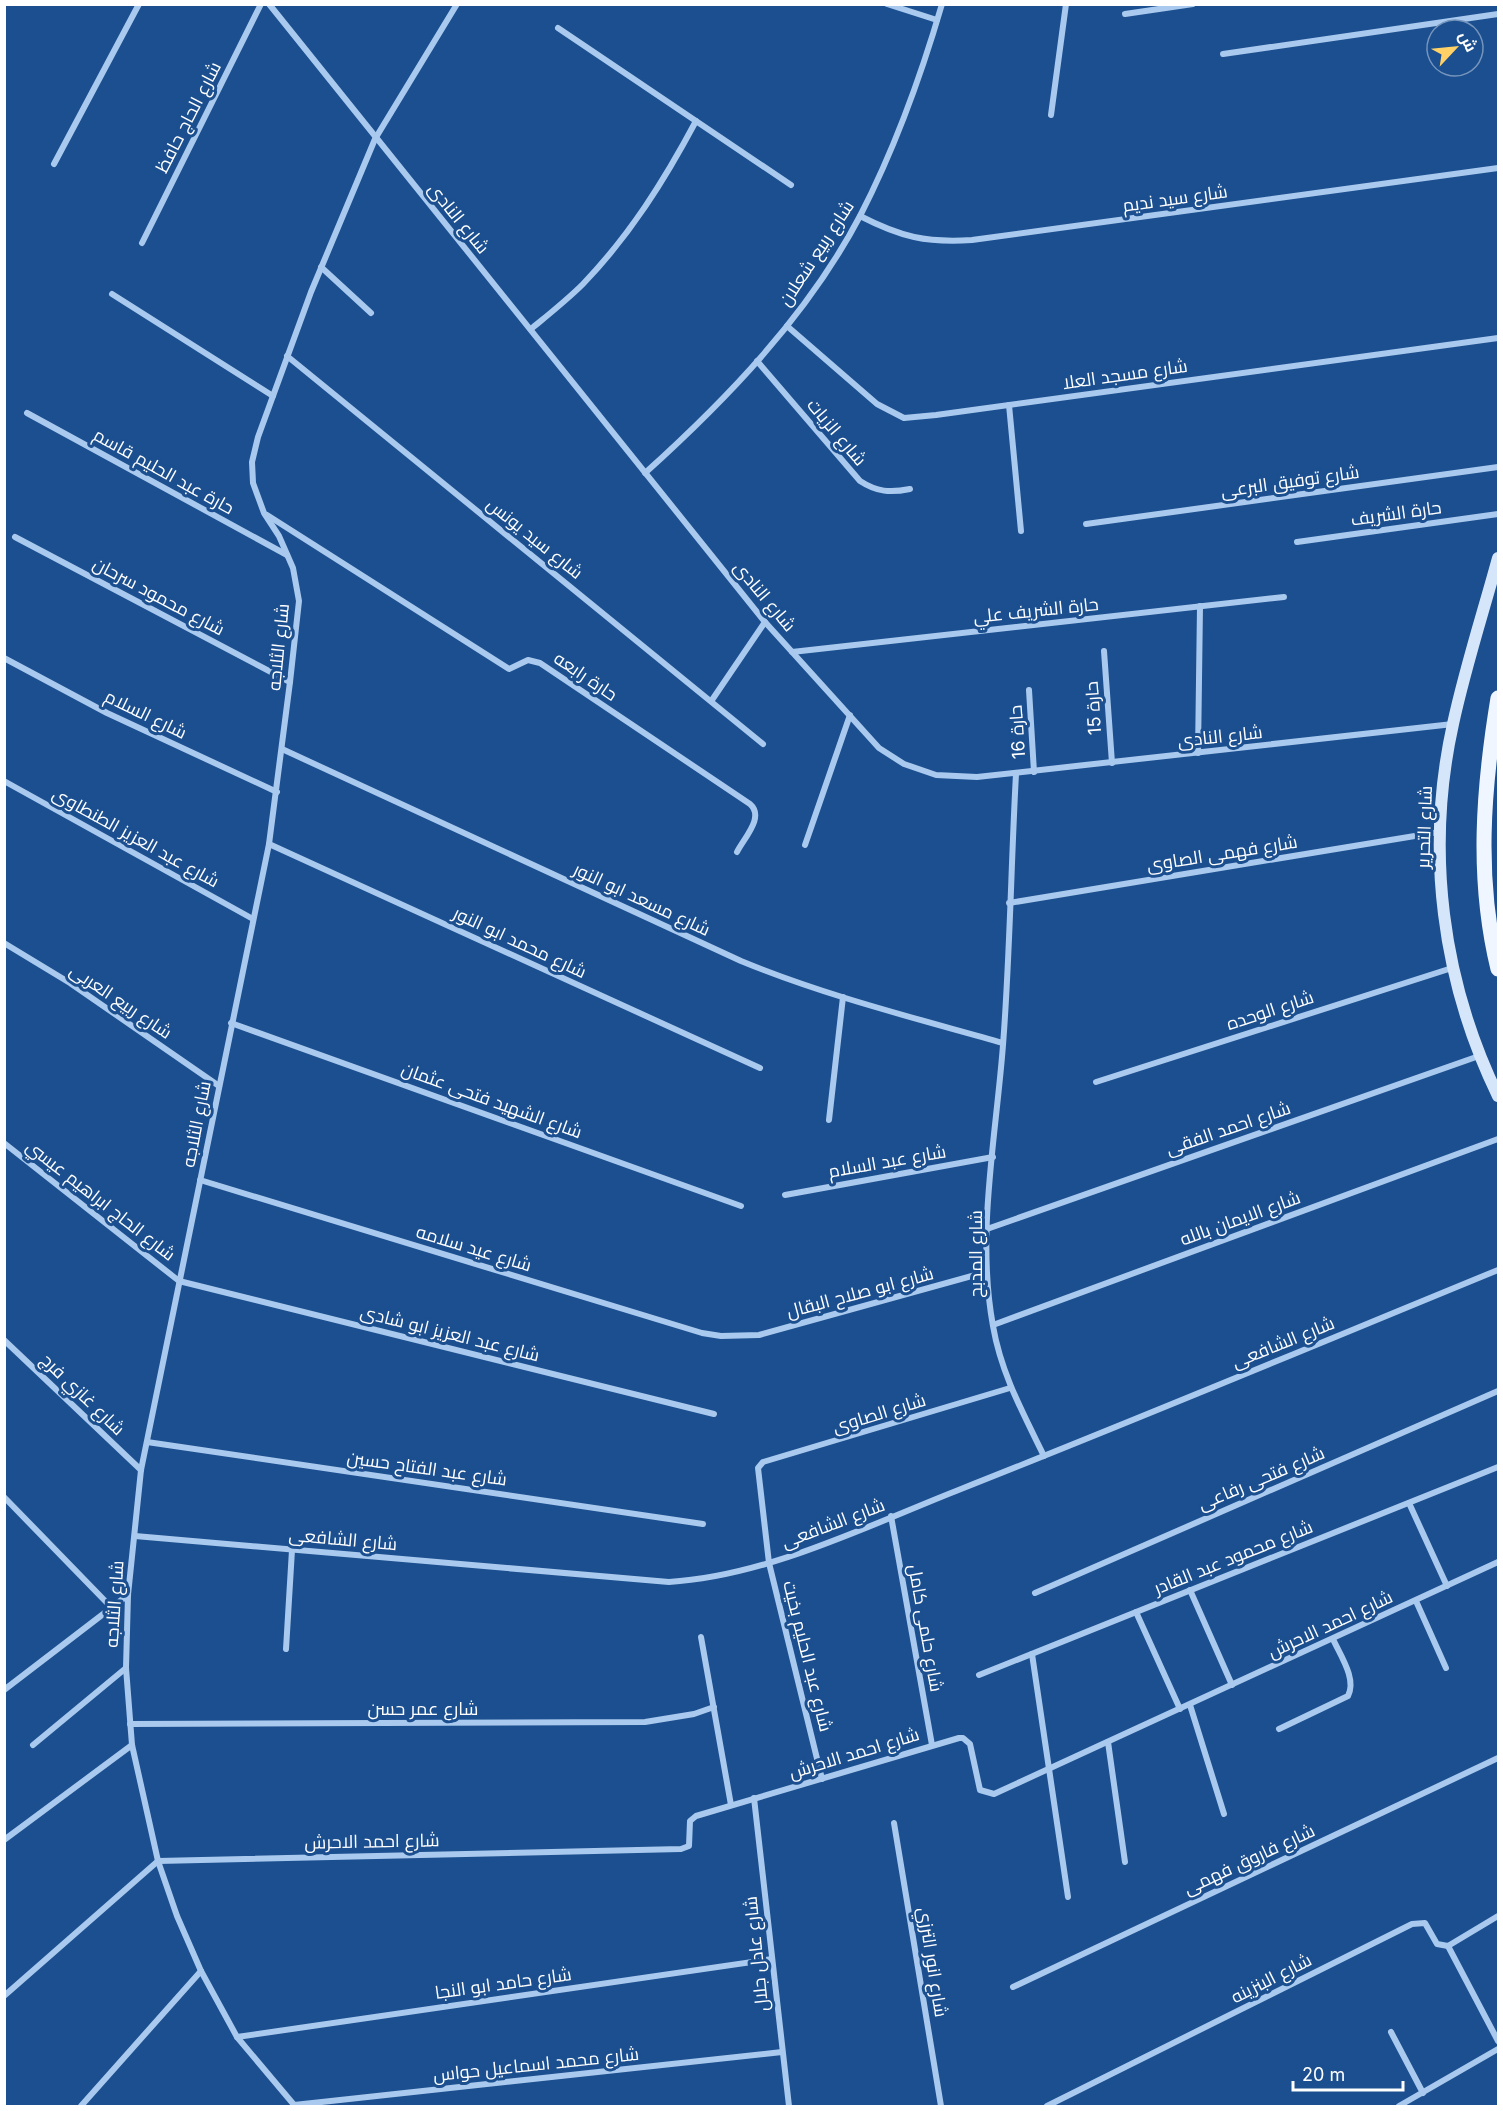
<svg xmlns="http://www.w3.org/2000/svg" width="1503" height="2111" font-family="Inter,Cairo,sans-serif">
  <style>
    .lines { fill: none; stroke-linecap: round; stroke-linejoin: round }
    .street { stroke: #a9c9ee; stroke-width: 6 }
    .secondary { stroke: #d6e6fa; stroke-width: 12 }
    .primary { stroke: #f0f6ff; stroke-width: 15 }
    .labels { text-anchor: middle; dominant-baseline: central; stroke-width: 6; stroke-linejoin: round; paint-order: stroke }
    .street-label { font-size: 18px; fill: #fff; stroke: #1b4f8f }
  </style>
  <rect width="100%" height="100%" fill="#1b4f8f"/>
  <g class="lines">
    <g class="street">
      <path d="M269,4L765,622L879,748L904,764L936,775L977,777L1453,724"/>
      <path d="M887,4L937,20"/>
      <path d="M1125,14L1193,4"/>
      <path d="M558,28L791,185"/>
      <path d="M1223,54L1498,14"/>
      <path d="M1051,115L1066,4"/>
      <path d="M54,164L139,4"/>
      <path d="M860,216C901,237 926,243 972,240L1498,168"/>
      <path d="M142,243L261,4"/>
      <path d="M321,267L371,313"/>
      <path d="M112,294L273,396"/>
      <path d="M787,326L877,404L904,418L936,415L1498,338"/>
      <path d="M531,329C548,315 567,300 583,284C630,235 664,181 696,121"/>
      <path d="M287,356L763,744"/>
      <path d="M757,361L860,481C877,492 890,493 910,489"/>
      <path d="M1009,405L1021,531"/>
      <path d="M27,413L287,555"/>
      <path d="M645,473C727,399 808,315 860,216C894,150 921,76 942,4"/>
      <path d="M267,515L509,669L528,660L540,663L750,804C765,817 744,838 737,852"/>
      <path d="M1086,524L1498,467"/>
      <path d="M15,537L290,682"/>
      <path d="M1297,542L1498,514"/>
      <path d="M1104,651L1112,763"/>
      <path d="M792,652L1284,597"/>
      <path d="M4,658L107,713L277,792"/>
      <path d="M1029,690L1034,772"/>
      <path d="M712,700L765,622"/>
      <path d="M282,749L741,961C826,996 915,1018 1003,1043"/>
      <path d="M1198,753L1200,606"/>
      <path d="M1016,774C1011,864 1010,955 1003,1045C996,1137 976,1234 993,1326C1001,1373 1023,1413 1044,1456"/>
      <path d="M4,781L253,919"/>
      <path d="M269,844L760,1068"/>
      <path d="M805,845L850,715"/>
      <path d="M1009,903L1439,832"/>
      <path d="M4,943L70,983L219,1086"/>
      <path d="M231,1023L741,1206"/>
      <path d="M1096,1082L1452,968"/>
      <path d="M829,1120L843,997"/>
      <path d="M4,1143L179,1281L714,1414"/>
      <path d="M200,1180L702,1333L721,1336L759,1335L986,1272"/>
      <path d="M785,1195L993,1157"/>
      <path d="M987,1229L1479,1056"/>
      <path d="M993,1325L1498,1139"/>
      <path d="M4,1340L141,1470"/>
      <path d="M147,1442L703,1524"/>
      <path d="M4,1497L111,1607"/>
      <path d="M1409,1503L1447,1586"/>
      <path d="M891,1516L932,1745"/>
      <path d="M135,1536L669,1582C768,1576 869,1525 961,1489C1141,1418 1320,1343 1498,1270"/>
      <path d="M1190,1590L1232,1685"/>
      <path d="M1035,1593L1498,1391"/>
      <path d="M1416,1601L1446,1668"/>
      <path d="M1136,1612L1180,1709"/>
      <path d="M701,1637L731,1805"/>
      <path d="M286,1649L292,1550"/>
      <path d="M1032,1654L1068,1897"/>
      <path d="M979,1675L1498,1467"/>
      <path d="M4,1690L128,1595"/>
      <path d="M1190,1705L1224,1814"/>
      <path d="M130,1724L645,1722L694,1714L714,1707"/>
      <path d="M1279,1729L1348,1696C1357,1679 1340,1655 1333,1639"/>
      <path d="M1108,1742L1125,1862"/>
      <path d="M33,1745L126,1668"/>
      <path d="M822,1779L769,1563L758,1468L763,1462L1010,1388"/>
      <path d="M754,1798L789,2106"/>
      <path d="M894,1823L941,2106"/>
      <path d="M4,1840L132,1745"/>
      <path d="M1448,1946L1498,2041"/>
      <path d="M1013,1987L1498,1758"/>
      <path d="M4,1996L158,1861L681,1849L689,1846L690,1821L696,1816L959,1738H963L970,1744L980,1790L994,1794L1498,1562"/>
      <path d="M1391,2032L1423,2093"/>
      <path d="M237,2037L772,1959"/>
      <path d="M294,2105L782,2052"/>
      <path d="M81,2106L201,1971"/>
      <path d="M295,2106L237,2037L201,1971L177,1916L158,1861L132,1745L126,1668L128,1595L141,1470L269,844L290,682L299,601L293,568L279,536L264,513L253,483L252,462L258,437L311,292L375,139L457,4"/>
      <path d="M1047,2106L1412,1924L1425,1923L1437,1944L1448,1946L1498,1916"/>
      <path d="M1399,2106L1498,2049"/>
    </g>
    <path class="secondary" d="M1498,558C1483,613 1465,668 1453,724C1425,850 1442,981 1498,1096"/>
    <path class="primary" d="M1498,698C1483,789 1476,879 1498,969"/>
  </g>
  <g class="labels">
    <g class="street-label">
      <text transform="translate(188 117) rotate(-63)">شارع الحاج حافظ</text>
      <text transform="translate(1175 198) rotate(-8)">شارع سيد نديم</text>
      <text transform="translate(459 218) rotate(51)">شارع النادى</text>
      <text transform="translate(816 253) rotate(-57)">شارع ربيع شعلان</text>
      <text transform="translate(1125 374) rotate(-8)">شارع مسجد العلا</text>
      <text transform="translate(837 432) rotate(50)">شارع الزيات</text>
      <text transform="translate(164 471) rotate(29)">حارة عبد الحليم قاسم</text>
      <text transform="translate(1290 481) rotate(-8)">شارع توفيق البرعى</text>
      <text transform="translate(1396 513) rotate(-8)">حارة الشريف</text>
      <text transform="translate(535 538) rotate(39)">شارع سيد يونس</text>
      <text transform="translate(159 596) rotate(28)">شارع محمود سرحان</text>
      <text transform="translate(765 596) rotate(50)">شارع النادى</text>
      <text transform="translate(1036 610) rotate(-6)">حارة الشريف علي</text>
      <text transform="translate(278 647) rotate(-84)">شارع الثلاجه</text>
      <text transform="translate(586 676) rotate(34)">حارة رابعه</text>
      <text transform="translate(1093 708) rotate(-94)">حارة 15</text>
      <text transform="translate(146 714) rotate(26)">شارع السلام</text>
      <text transform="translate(1017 732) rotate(-94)">حارة 16</text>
      <text transform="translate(1220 736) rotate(-6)">شارع النادى</text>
      <text transform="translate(1424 827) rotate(-88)">شارع التحرير</text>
      <text transform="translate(136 837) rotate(29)">شارع عبد العزيز الطنطاوى</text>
      <text transform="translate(1222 853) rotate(-9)">شارع فهمى الصاوى</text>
      <text transform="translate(642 899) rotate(25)">شارع مسعد ابو النور</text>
      <text transform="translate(520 942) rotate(25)">شارع محمد ابو النور</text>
      <text transform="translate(121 1001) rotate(34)">شارع ربيع العربى</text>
      <text transform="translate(1270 1010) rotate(-18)">شارع الوحده</text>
      <text transform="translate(492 1100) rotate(20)">شارع الشهيد فتحى عثمان</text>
      <text transform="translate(196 1124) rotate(-79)">شارع الثلاجه</text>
      <text transform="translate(1228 1128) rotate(-19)">شارع احمد الفقى</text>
      <text transform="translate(887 1161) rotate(-10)">شارع عبد السلام</text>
      <text transform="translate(101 1200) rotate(38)">شارع الحاج ابراهيم عيسي</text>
      <text transform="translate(1240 1218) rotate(-20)">شارع الايمان بالله</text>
      <text transform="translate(474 1248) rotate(17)">شارع عيد سلامه</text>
      <text transform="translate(975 1254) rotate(-90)">شارع المدبح</text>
      <text transform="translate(860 1292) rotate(-15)">شارع ابو صلاح البقال</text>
      <text transform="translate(450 1333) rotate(14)">شارع عبد العزيز ابو شادى</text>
      <text transform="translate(1283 1342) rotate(-22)">شارع الشافعى</text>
      <text transform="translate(83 1394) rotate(44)">شارع غازي فرج</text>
      <text transform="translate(879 1413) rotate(-17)">شارع الصاوى</text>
      <text transform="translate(427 1468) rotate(8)">شارع عبد الفتاح حسين</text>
      <text transform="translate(1261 1478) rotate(-23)">شارع فتحى رفاعى</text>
      <text transform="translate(833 1523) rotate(-21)">شارع الشافعى</text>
      <text transform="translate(343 1539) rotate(5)">شارع الشافعى</text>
      <text transform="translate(1233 1557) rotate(-22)">شارع محمود عبد القادر</text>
      <text transform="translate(114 1604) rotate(-86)">شارع الثلاجه</text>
      <text transform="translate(1330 1624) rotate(-25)">شارع احمد الاحرش</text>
      <text transform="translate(926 1628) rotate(80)">شارع حلمى كامل</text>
      <text transform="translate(808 1656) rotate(76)">شارع عبد الحليم بخيت</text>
      <text x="423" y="1708">شارع عمر حسن</text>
      <text transform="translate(854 1753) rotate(-17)">شارع احمد الاحرش</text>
      <text transform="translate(372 1841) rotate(-1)">شارع احمد الاحرش</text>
      <text transform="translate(1249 1859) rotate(-25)">شارع فاروق فهمى</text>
      <text transform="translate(756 1954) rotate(-96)">شارع عادل جلال</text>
      <text transform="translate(933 1962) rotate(81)">شارع انور الترزي</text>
      <text transform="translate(1271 1978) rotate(-27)">شارع البنزينه</text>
      <text transform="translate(503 1983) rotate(-8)">شارع حامد ابو النجا</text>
      <text transform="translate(536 2064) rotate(-6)">شارع محمد اسماعيل حواس</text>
    </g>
  </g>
  <rect width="1503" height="2111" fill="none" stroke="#ffffff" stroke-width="12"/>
  <g transform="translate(1455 48) rotate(64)"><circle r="28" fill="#1b4f8f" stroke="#7695bc" stroke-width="1.5"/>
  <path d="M0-4.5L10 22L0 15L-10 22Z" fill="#ffd166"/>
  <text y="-9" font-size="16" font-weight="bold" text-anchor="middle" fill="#ffffff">ش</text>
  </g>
  <path d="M1293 2081v9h110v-9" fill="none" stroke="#ffffff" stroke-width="3"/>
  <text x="1302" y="2081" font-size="18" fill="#ffffff" stroke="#1b4f8f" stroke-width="4.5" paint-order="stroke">20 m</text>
</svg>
